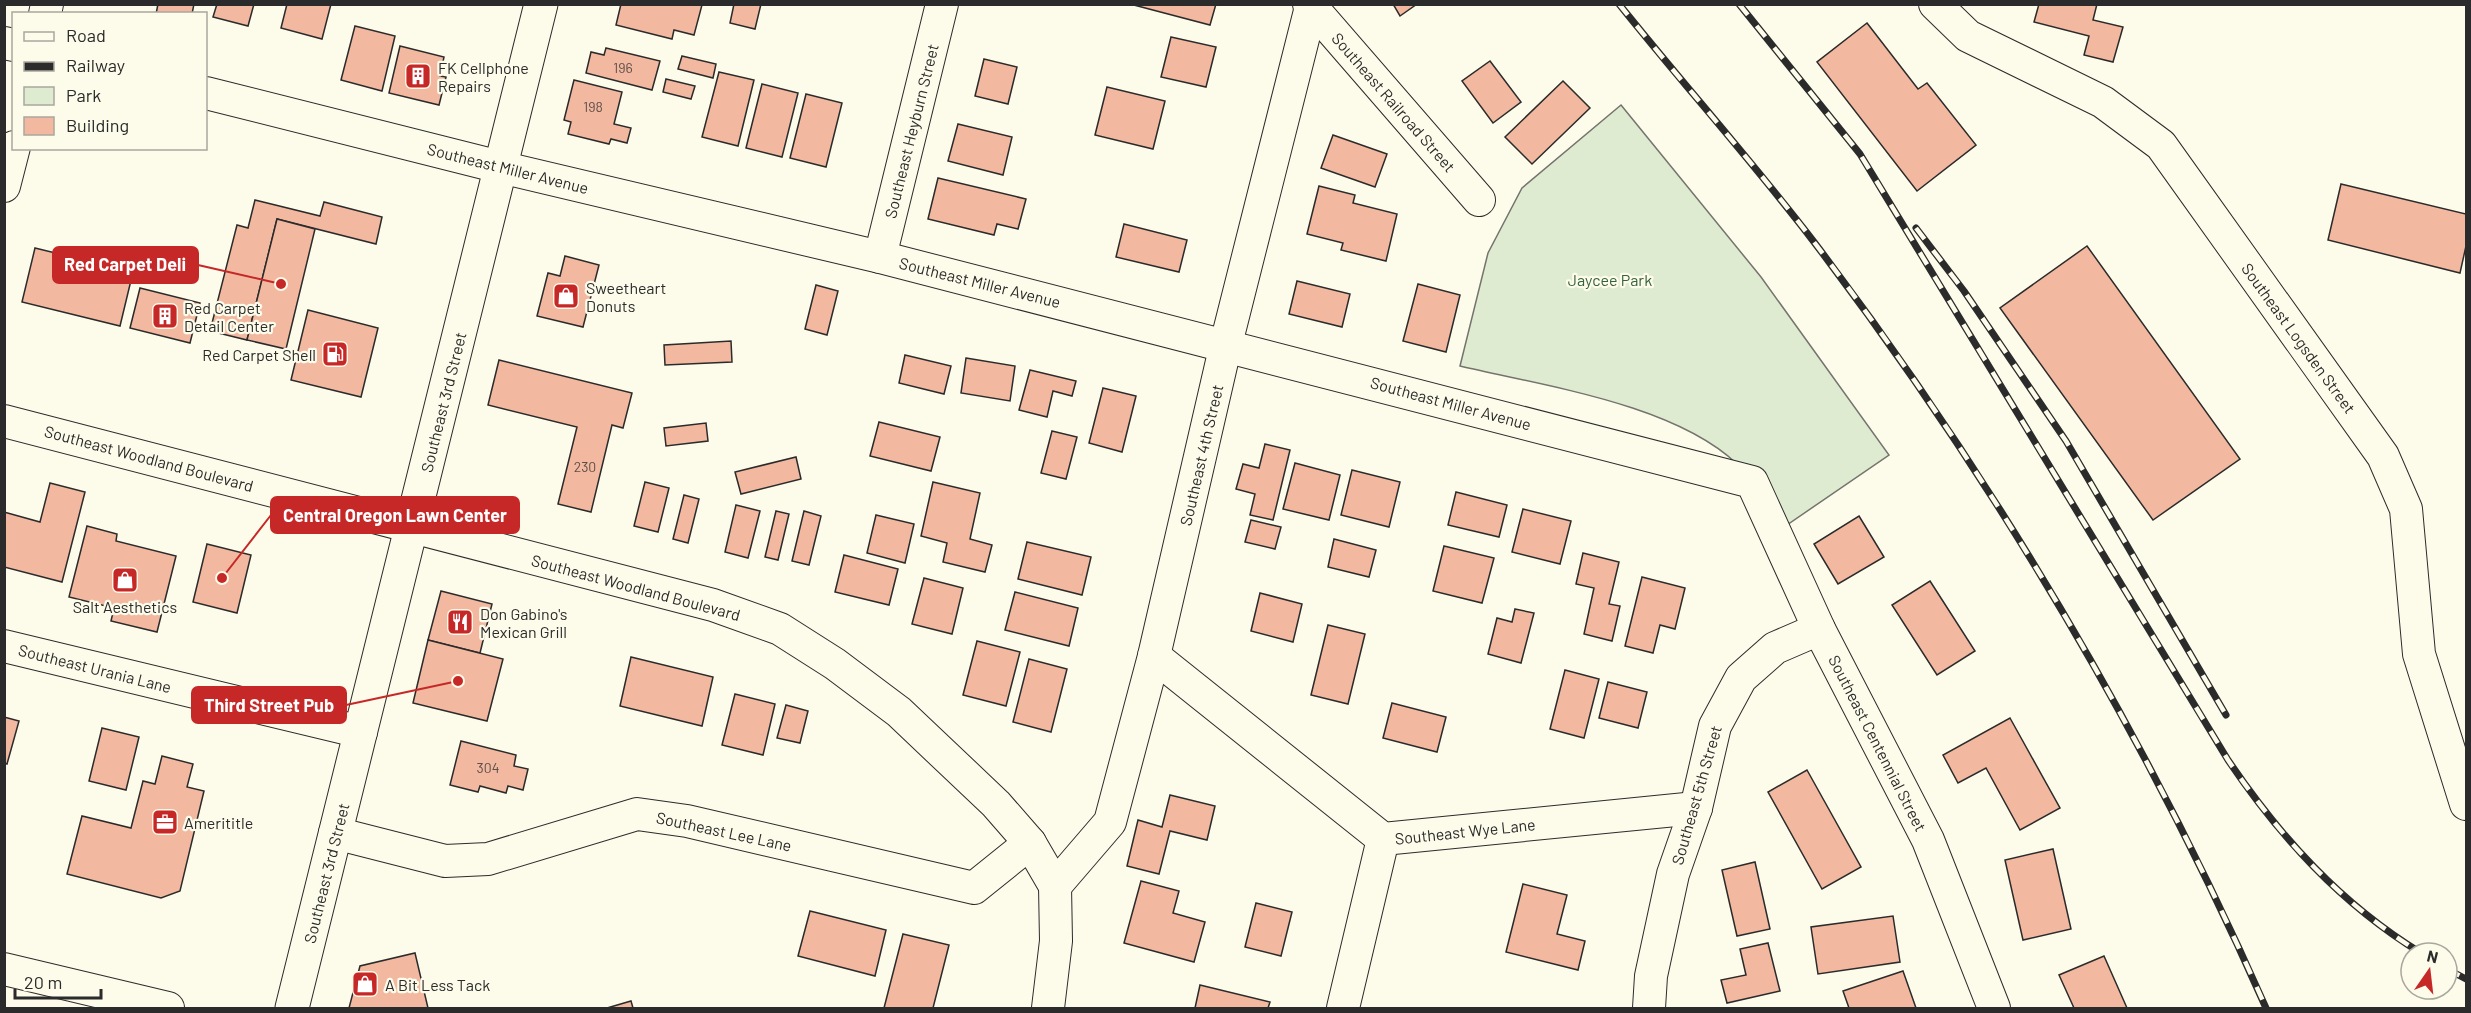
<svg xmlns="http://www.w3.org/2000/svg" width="2471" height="1013" font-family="Barlow,sans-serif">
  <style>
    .green { fill: #deebd1; stroke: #74746e; stroke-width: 1.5 }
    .building { fill: #f2b8a0; stroke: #2b2b2b; stroke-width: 1.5 }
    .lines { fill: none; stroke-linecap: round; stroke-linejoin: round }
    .minor-casing { stroke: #2b2b2b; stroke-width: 34 }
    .major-casing { stroke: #2b2b2b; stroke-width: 35 }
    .minor { stroke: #fdfbea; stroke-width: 32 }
    .major { stroke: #fdfbea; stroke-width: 33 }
    .rail-casing { stroke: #2b2b2b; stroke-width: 7 }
    .rail { stroke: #fdfbea; stroke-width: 4.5; stroke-dasharray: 14; stroke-linecap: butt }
    .labels { text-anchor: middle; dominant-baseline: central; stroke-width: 4.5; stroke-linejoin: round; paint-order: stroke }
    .number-label { font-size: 14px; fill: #5d4e48 }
    .poi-label { font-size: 16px; fill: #2b2b2b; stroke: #fdfbea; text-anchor: start }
    .street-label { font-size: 16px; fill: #2b2b2b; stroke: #fdfbea }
    .park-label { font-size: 16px; fill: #34623c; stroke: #fdfbea }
    .leader { fill: none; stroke: #c62828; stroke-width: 2 }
    .callout-dot { fill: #c62828; stroke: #fdfbea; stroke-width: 2 }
    .callout { fill: #c62828; stroke: #c62828; stroke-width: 2 }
    .callout-label { font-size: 18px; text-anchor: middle; font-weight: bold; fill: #fff }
  </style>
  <rect width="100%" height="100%" fill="#fdfbea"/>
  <path class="green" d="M1621,105L1761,277L1889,455L1784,527C1769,507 1755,481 1737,464C1674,404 1544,386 1460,366L1488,253L1522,188Z"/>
  <g class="building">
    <path d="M158,4H194L192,14H156Z"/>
    <path d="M217,4H254L248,26L213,17Z"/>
    <path d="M287,4H331L322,39L281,28Z"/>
    <path d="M621,4H700L702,5L694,35L674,30L672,39L616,25Z"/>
    <path d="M734,4H761L755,29L730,23Z"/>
    <path d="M1130,4H1216L1210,25Z"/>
    <path d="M1393,4H1417L1400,16Z"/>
    <path d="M2039,4H2097L2093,20L2123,27L2113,62L2084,55L2089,36L2034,22Z"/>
    <path d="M1867,23L1918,89L1927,83L1976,145L1917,191L1817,62Z"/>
    <path d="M355,26L395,36L382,91L341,80Z"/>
    <path d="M1171,37L1216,47L1206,87L1161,77Z"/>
    <path d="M400,46L444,57L440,76L446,77L439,105L389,93Z"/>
    <path d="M606,48L660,61L652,90L586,73L591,52L604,55Z"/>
    <path d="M682,56L716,64L713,78L678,69Z"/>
    <path d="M984,59L1017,67L1008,104L975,96Z"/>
    <path d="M1490,61L1521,102L1493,123L1462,81Z"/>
    <path d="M719,72L754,80L738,146L702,137Z"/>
    <path d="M666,79L695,86L691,99L663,92Z"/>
    <path d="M574,80L622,92L614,124L631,128L627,143L611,139L609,144L568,134L571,122L564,120Z"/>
    <path d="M1563,81L1590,108L1532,164L1505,137Z"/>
    <path d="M762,84L798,93L782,157L746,148Z"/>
    <path d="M1107,87L1165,101L1153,149L1095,135Z"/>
    <path d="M806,94L842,103L826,167L790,158Z"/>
    <path d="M958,124L1012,137L1003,175L948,161Z"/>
    <path d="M1333,135L1387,154L1375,187L1321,168Z"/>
    <path d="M938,178L1026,199L1018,229L997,224L994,235L928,219Z"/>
    <path d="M2341,184L2466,214V246L2460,273L2328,240Z"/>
    <path d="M1319,186L1355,195L1353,203L1397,214L1386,261L1341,250L1343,243L1307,234Z"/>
    <path d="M255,200L320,216L324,202L382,217L376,244L277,219L247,340L210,331L237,225L248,228Z"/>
    <path d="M277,219L315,229L286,349L247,340Z"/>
    <path d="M1124,224L1187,240L1179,272L1116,257Z"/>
    <path d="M2087,246L2240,459L2153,520L2000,308Z"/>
    <path d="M35,248L133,272L120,326L22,302Z"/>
    <path d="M565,256L599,265L583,327L537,316L548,273L560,276Z"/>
    <path d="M1297,281L1350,294L1342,327L1289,314Z"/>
    <path d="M1418,284L1460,295L1446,352L1403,341Z"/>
    <path d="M816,285L838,291L827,335L805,329Z"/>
    <path d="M140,288L200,303L190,343L130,328Z"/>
    <path d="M308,310L378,328L361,397L291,380Z"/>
    <path d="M731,341L732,362L665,365L664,345Z"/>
    <path d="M905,355L951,366L944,394L899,383Z"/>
    <path d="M966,358L1015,366L1010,401L961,393Z"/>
    <path d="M499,360L632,393L623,428L612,425L591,512L558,504L577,427L488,405Z"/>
    <path d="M1030,370L1076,381L1072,396L1053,391L1047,417L1019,410Z"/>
    <path d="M1103,388L1136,396L1122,452L1089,443Z"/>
    <path d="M879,422L940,437L931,471L870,456Z"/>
    <path d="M706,423L708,441L666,446L664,428Z"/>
    <path d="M1052,431L1077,437L1066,479L1041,473Z"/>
    <path d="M1265,444L1290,450L1273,520L1250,515L1255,494L1236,489L1243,464L1259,468Z"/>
    <path d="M796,457L801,479L741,494L735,472Z"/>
    <path d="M1295,463L1340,475L1329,520L1283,509Z"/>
    <path d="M1352,470L1400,482L1389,527L1341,515Z"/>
    <path d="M645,482L669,488L658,532L634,526Z"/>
    <path d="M933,482L980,493L970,539L992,545L985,572L943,562L947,543L921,536Z"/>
    <path d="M50,483L85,492L62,582L4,567V512L40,522Z"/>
    <path d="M1456,492L1507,505L1499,537L1448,525Z"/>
    <path d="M684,495L699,499L688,543L673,539Z"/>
    <path d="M736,505L760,511L748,558L725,552Z"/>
    <path d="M1523,509L1571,521L1560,564L1512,552Z"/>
    <path d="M776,511L789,514L778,560L765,557Z"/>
    <path d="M804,511L821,516L809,565L792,561Z"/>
    <path d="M876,515L914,524L905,563L867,553Z"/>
    <path d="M1859,516L1884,557L1838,584L1814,544Z"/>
    <path d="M1251,520L1281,527L1275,549L1245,542Z"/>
    <path d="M87,526L117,534L116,541L176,556L157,632L111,621L114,608L69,597Z"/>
    <path d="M1334,539L1376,550L1369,577L1328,567Z"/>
    <path d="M1027,542L1091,557L1082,595L1018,579Z"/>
    <path d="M207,544L251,555L237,613L193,602Z"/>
    <path d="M1444,546L1494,558L1482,603L1433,591Z"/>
    <path d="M1583,553L1619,562L1609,604L1620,606L1612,641L1584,634L1594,588L1576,584Z"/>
    <path d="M844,555L898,569L889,605L835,592Z"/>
    <path d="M1642,577L1685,588L1675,629L1660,625L1653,653L1625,646Z"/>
    <path d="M924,578L963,588L952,634L912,624Z"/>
    <path d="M1930,581L1975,651L1937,675L1892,605Z"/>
    <path d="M441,591L492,604L480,653L428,640Z"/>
    <path d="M1015,592L1078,608L1069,646L1005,630Z"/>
    <path d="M1260,593L1302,604L1293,642L1251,631Z"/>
    <path d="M1515,609L1534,613L1521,663L1488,654L1497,618L1512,622Z"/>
    <path d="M1328,625L1365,634L1348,704L1311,695Z"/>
    <path d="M428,640L503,659L487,721L413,703Z"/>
    <path d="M977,641L1020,652L1006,706L963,695Z"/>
    <path d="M631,657L713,677L702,726L620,706Z"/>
    <path d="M1029,659L1067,669L1051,732L1013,722Z"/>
    <path d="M1565,670L1599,679L1584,738L1550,729Z"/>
    <path d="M1608,682L1647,692L1638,728L1599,718Z"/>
    <path d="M735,694L775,704L763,755L722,745Z"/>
    <path d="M1392,703L1446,717L1437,752L1383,738Z"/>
    <path d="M786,705L808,711L800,743L777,738Z"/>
    <path d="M4,717L19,721L7,764L4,763Z"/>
    <path d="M2010,718L2060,808L2020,830L1986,768L1958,783L1943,755Z"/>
    <path d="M102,728L139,737L126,790L89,781Z"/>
    <path d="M461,741L516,755L514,766L528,769L523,790L508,786L506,793L480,786L478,792L450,785Z"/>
    <path d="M162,756L193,764L187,787L204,791L180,891L161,898L67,874L82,816L131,828L143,781L155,784Z"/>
    <path d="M1807,770L1861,867L1822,889L1768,792Z"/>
    <path d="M1170,795L1215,806L1207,840L1170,831L1159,874L1127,866L1138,820L1162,827Z"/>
    <path d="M2053,849L2071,929L2023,940L2005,860Z"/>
    <path d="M1755,862L1770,929L1737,936L1722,870Z"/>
    <path d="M1141,881L1179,891L1173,913L1205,922L1194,962L1124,943Z"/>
    <path d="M1523,884L1567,895L1557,934L1585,941L1578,970L1506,952Z"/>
    <path d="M1256,903L1292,912L1281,956L1245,947Z"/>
    <path d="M810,911L886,930L875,976L798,956Z"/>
    <path d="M1893,916L1900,962L1818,974L1811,927Z"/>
    <path d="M903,934L949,945L933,1008H884Z"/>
    <path d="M1768,943L1780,991L1727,1003L1721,980L1746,975L1740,949Z"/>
    <path d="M415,953L428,1008H349L360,966Z"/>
    <path d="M2104,956L2127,1008H2074L2059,975Z"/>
    <path d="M1903,971L1916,1008H1849L1843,991Z"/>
    <path d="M1200,985L1270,1002L1268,1008H1195Z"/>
    <path d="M631,1001L633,1008H607Z"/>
  </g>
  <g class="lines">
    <defs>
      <g id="minor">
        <path d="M1309,4L1479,200"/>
        <path d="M1935,4L1968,36L2103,102L2161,145L2383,456L2406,509L2419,654L2466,804"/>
        <path d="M45,14L47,4"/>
        <path d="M4,43L14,45"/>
        <path d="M206,93L500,167L880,257L1752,482L1819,629L1928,840L1994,1008"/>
        <path d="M4,186L14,147"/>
        <path d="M880,257L942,4"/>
        <path d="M4,421L713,605L780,629L835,664L899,712L996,804L1030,843L1055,886L1056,941L1048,1008"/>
        <path d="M4,646L361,732"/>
        <path d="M1154,656L1383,839L1696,808"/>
        <path d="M335,833L445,861L488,859L637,814L687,821L974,888L1030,843"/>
        <path d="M1055,886L1110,822L1154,656L1226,344L1311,7"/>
        <path d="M4,969L168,1008"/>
        <path d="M1343,1008L1383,839"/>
        <path d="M1649,1008L1651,976L1673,874L1696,808L1715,726L1741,678L1775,648L1819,629"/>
      </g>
      <path id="major" d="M292,1008L541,4"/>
    </defs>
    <use href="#minor" class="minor-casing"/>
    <use href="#major" class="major-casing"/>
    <use href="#minor" class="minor"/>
    <use href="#major" class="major"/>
    <defs>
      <g id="rail">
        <path d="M1619,4C1683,84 1752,161 1814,242C1994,479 2146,736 2266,1008"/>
        <path d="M1739,4L1860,154L2228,760C2280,837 2341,904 2421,953"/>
        <path d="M1916,228L1964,291L2066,441L2226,715"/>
        <path d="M2447,969L2466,979"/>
      </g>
    </defs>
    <use href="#rail" class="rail-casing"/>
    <use href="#rail" class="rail"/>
  </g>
  <defs>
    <symbol id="building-square" viewBox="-11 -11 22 22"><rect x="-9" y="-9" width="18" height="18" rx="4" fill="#c62828" stroke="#fdfbea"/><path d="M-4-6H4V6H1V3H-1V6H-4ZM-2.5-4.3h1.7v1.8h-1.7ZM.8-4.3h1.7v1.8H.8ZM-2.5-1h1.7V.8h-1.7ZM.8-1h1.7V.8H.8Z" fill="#fff"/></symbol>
    <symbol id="shop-square" viewBox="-11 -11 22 22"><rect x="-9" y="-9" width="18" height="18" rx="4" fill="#c62828" stroke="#fdfbea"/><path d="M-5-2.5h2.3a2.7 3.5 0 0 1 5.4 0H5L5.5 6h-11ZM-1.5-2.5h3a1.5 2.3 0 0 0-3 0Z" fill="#fff"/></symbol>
    <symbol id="fuel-square" viewBox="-11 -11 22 22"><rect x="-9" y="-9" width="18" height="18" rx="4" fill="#c62828" stroke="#fdfbea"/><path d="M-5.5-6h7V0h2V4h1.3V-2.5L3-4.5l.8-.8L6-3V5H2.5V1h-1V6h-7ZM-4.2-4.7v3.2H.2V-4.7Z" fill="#fff"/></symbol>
    <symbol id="restaurant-square" viewBox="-11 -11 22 22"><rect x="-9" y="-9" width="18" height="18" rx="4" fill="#c62828" stroke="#fdfbea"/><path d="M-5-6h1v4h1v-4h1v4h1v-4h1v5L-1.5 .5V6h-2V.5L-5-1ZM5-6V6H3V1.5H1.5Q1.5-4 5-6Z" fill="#fff"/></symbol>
    <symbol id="office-square" viewBox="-11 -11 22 22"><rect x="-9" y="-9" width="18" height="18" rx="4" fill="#c62828" stroke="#fdfbea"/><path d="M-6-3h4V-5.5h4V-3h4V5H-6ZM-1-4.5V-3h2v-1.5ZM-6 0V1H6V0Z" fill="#fff"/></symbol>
  </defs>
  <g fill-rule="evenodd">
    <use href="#building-square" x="403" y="61" width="30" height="30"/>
    <use href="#shop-square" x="551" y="281" width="30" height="30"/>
    <use href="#building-square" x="150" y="301" width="30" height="30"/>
    <use href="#fuel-square" x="320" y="339" width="30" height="30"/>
    <use href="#shop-square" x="110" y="565" width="30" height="30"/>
    <use href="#restaurant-square" x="445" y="607" width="30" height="30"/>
    <use href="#office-square" x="150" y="807" width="30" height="30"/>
    <use href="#shop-square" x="350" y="969" width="30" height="30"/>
  </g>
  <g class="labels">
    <g class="number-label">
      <text x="623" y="67">196</text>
      <text x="593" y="106">198</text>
      <text x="585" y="466">230</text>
      <text x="488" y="767">304</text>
    </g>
    <g class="poi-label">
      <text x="438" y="67">FK Cellphone<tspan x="438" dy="18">Repairs</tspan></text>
      <text x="586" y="287">Sweetheart<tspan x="586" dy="18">Donuts</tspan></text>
      <text x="184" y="307">Red Carpet<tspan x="184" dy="18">Detail Center</tspan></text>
      <text x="316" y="354" text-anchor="end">Red Carpet Shell</text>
      <text x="125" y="606" text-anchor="middle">Salt Aesthetics</text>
      <text x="480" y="613">Don Gabino's<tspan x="480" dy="18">Mexican Grill</tspan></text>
      <text x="184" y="822">Amerititle</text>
      <text x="385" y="984">A Bit Less Tack</text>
    </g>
    <g class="street-label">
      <text transform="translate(1394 102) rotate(49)">Southeast Railroad Street</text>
      <text transform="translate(911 131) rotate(-76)">Southeast Heyburn Street</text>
      <text transform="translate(508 168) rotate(14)">Southeast Miller Avenue</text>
      <text transform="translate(980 282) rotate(14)">Southeast Miller Avenue</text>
      <text transform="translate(2299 338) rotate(54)">Southeast Logsden Street</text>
      <text transform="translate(443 402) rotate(-76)">Southeast 3rd Street</text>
      <text transform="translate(1451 403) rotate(15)">Southeast Miller Avenue</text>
      <text transform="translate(1201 455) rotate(-77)">Southeast 4th Street</text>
      <text transform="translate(149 458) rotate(15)">Southeast Woodland Boulevard</text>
      <text transform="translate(636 587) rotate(15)">Southeast Woodland Boulevard</text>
      <text transform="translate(95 668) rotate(14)">Southeast Urania Lane</text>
      <text transform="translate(1878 743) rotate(63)">Southeast Centennial Street</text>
      <text transform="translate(1696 795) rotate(-74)">Southeast 5th Street</text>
      <text transform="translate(724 831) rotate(12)">Southeast Lee Lane</text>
      <text transform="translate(1465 831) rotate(-6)">Southeast Wye Lane</text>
      <text transform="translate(326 873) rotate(-76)">Southeast 3rd Street</text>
    </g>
    <g class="park-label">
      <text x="1610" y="279">Jaycee Park</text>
    </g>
  </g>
  <path class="leader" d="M281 284L198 265M222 578L271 515M458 681L346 705"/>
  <g class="callout-dot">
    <circle cx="281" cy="284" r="6"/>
    <circle cx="222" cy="578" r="6"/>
    <circle cx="458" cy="681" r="6"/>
  </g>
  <g class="callout">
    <rect x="53" y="247" width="145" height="36" rx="6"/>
    <rect x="271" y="497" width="248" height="36" rx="6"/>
    <rect x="192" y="687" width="154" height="36" rx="6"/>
  </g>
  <g class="callout-label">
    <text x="125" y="271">Red Carpet Deli</text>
    <text x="395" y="522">Central Oregon Lawn Center</text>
    <text x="269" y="712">Third Street Pub</text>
  </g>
  <rect width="2471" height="1013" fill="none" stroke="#2b2b2b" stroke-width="12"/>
  <rect x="12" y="12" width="195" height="138" fill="#fdfbea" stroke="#a9a89e" stroke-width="1.5"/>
  <rect x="24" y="32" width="30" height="9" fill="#fdfbea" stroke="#a9a89e" stroke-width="1.5"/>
  <text x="66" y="42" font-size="18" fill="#2b2b2b">Road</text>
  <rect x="24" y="62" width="30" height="9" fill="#2b2b2b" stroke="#a9a89e" stroke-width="1.5"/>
  <text x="66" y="72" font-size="18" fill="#2b2b2b">Railway</text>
  <rect x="24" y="87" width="30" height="18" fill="#deebd1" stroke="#a9a89e" stroke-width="1.5"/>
  <text x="66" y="102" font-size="18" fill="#2b2b2b">Park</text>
  <rect x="24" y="117" width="30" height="18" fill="#f2b8a0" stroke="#a9a89e" stroke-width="1.5"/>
  <text x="66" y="132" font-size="18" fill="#2b2b2b">Building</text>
  <g transform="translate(2429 971) rotate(14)"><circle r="28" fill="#fdfbea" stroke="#a9a89e" stroke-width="1.5"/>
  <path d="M0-4.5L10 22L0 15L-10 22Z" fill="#c62828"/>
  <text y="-9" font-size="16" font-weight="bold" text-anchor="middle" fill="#2b2b2b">N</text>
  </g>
  <path d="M15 989v9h86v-9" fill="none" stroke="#2b2b2b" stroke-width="3"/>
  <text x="24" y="989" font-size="18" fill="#2b2b2b" stroke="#fdfbea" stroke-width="4.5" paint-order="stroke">20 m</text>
</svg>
